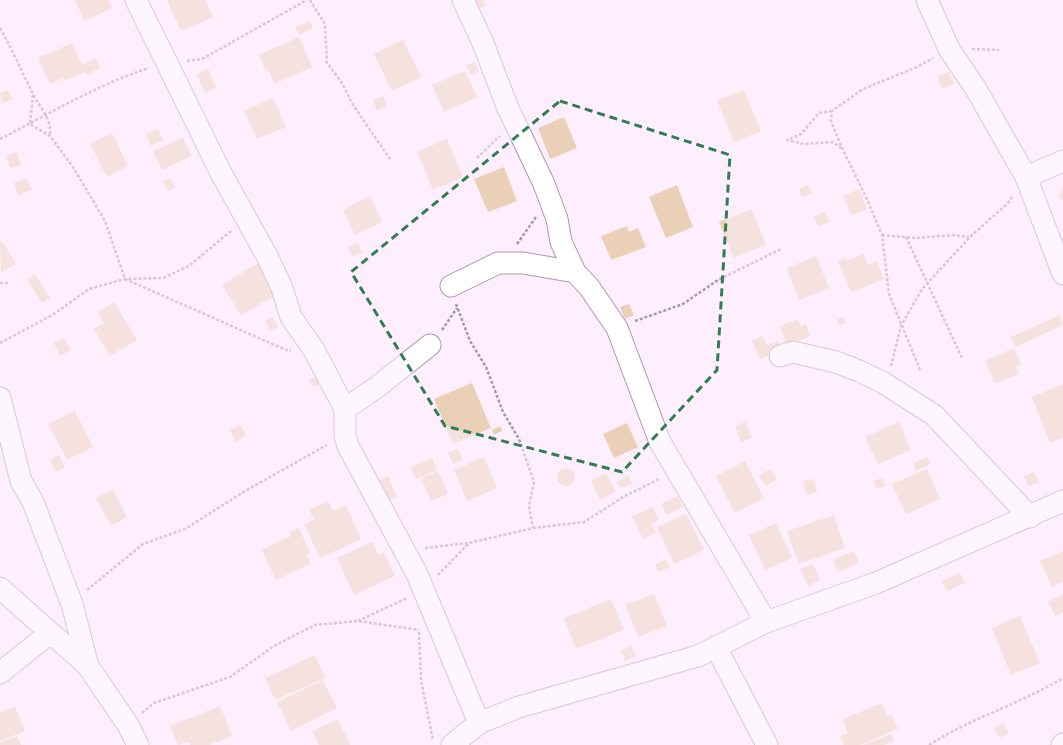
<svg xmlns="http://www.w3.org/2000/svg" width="1063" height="745" font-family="Montserrat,sans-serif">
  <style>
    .building { fill: #ead0b6 }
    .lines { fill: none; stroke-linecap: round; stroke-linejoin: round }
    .minor-casing { stroke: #af96b0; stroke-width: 23 }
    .path { stroke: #a699a6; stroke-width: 2.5; stroke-dasharray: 3 2; stroke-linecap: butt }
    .minor { stroke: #fff; stroke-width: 21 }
    .marked { fill: none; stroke: #2f8051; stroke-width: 3; stroke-dasharray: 8 5; stroke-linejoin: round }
  </style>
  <rect width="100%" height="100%" fill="#feeefe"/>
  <g class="building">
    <path d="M75,0H108L112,8L84,21Z"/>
    <path d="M167,0H205L213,17L181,31Z"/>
    <path d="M471,0H483L486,6L474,10Z"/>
    <path d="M309,21L313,28L299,35L295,27Z"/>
    <path d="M299,37L312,67L274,84L269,71L266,72L259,55Z"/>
    <path d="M403,40L421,77L392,91L374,54Z"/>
    <path d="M72,43L82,65L96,58L100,68L86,75L85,72L65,81L64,78L50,84L38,58Z"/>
    <path d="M475,62L479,71L470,75L466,65Z"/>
    <path d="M208,69L216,88L205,93L197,74Z"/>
    <path d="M465,71L477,97L444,112L432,85Z"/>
    <path d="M949,72L954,84L942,88L937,76Z"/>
    <path d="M8,90L12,99L2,103L0,93Z"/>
    <path d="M744,90L761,131L734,142L717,100Z"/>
    <path d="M383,96L387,106L377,110L373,100Z"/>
    <path d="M273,98L286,127L257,139L244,111Z"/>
    <path d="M564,117L577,148L550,159L538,128Z"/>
    <path d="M158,129L163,140L151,146L146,134Z"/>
    <path d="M112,133L128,166L107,177L90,144Z"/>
    <path d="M183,138L191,156L162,170L153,151Z"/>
    <path d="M447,139L463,177L433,190L417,152Z"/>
    <path d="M17,152L21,165L10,168L6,155Z"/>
    <path d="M504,167L517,201L488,212L474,179Z"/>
    <path d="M27,178L32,190L18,195L14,183Z"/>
    <path d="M171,178L175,188L168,191L163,181Z"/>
    <path d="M677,185L693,227L666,238L649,197Z"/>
    <path d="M808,185L812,193L802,197L799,189Z"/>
    <path d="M1063,187V200L1058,198Z"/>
    <path d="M859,189L867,209L851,215L843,196Z"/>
    <path d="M370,196L382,222L355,235L343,210Z"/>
    <path d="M752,209L766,245L734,258L719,222Z"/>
    <path d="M825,212L829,222L818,226L814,216Z"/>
    <path d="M627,226L629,232L638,228L646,247L611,260L601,236Z"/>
    <path d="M2,241L16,264L1,273L0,243Z"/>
    <path d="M357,243L363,252L353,257L348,248Z"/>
    <path d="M864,254L868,265L877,261L884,279L851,292L838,261L845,258L846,261Z"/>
    <path d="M816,256L829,288L799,300L787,268Z"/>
    <path d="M262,261L281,292L241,315L222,285Z"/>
    <path d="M35,274L50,298L42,303L27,279Z"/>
    <path d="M114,302L137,340L110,356L94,329L104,323L98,312Z"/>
    <path d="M629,304L634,315L625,319L620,307Z"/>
    <path d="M1060,315L1063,325L1015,347L1011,337Z"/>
    <path d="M273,317L278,327L270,331L265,321Z"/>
    <path d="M844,317L846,323L839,326L837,319Z"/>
    <path d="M798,319L801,326L806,324L810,336L787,346L780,326Z"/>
    <path d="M763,336L767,345L779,341L782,350L760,359L752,341Z"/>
    <path d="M64,338L71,350L60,356L54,343Z"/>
    <path d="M1014,348L1021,365L1016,367L1019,374L995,384L985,361Z"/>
    <path d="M318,375L322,383L313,387L309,380Z"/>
    <path d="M472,383L491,428L453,444L434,399Z"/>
    <path d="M1063,384V438L1050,443L1032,397Z"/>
    <path d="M75,411L93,447L67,460L48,424Z"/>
    <path d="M746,422L752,438L741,442L735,426Z"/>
    <path d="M899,422L911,450L878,464L865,437Z"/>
    <path d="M627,423L638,447L614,458L603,434Z"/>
    <path d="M240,425L246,435L236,442L230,431Z"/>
    <path d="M500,426L502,431L494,435L492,430Z"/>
    <path d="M458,449L463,459L453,464L448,453Z"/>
    <path d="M59,455L65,467L56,472L50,460Z"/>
    <path d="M484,457L497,488L467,501L454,470Z"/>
    <path d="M927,457L930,464L916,471L913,463Z"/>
    <path d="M432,458L437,470L416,479L411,467Z"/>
    <path d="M745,461L764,498L735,513L716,476Z"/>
    <circle cx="566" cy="477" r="9"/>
    <path d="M770,469L777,479L766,486L759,476Z"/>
    <path d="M927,469L940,499L906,514L892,484Z"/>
    <path d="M438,471L448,494L431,501L421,478Z"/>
    <path d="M1034,472L1039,482L1028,486L1024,476Z"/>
    <path d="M606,473L616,492L600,500L591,481Z"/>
    <path d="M388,476L397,497L384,503L375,482Z"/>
    <path d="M628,476L632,483L620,489L616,482Z"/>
    <path d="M882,478L886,486L877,489L874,481Z"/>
    <path d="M814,479L817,492L807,495L803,481Z"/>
    <path d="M113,489L127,517L111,526L96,498Z"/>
    <path d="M678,496L683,507L667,515L661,504Z"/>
    <path d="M328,501L333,511L346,505L361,539L320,558L304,524L314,519L309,510Z"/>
    <path d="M653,507L659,520L651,523L656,533L643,539L632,517Z"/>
    <path d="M686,514L704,550L674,564L657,527Z"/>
    <path d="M834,515L845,548L799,564L787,531Z"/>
    <path d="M776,523L792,558L765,570L749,535Z"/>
    <path d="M299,528L310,553L306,554L310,564L276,580L262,550L291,536L290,532Z"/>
    <path d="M372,542L378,555L384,552L395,576L354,595L337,558Z"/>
    <path d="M854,551L859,563L838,572L833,560Z"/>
    <path d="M1063,551V582L1052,587L1040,561Z"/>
    <path d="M666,559L670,567L658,572L655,565Z"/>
    <path d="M813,564L820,580L808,586L800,569Z"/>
    <path d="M960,573L965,583L947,591L942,581Z"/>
    <path d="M654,594L667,626L638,637L625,605Z"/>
    <path d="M1063,594V612L1055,616L1048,602Z"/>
    <path d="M611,599L624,630L576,649L564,618Z"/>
    <path d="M1020,616L1040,663L1011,675L992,628Z"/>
    <path d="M631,646L636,656L625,661L621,651Z"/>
    <path d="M315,655L325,678L275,700L265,678Z"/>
    <path d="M323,680L337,708L291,731L277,702Z"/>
    <path d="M882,703L887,716L891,714L898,729L860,745H844L840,736L848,733L843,719Z"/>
    <path d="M220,706L232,736L209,745H190L189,742L178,745L170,726Z"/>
    <path d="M15,707L25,731L0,741V713Z"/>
    <path d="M338,719L350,745H319L312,731Z"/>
    <path d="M1003,723L1009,733L1000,738L994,729Z"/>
    <path d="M891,734L894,741L884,745H863Z"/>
    <path d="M17,736L21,745H0V743Z"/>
  </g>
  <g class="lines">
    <defs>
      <g id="minor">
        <path d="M136,0L221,173L267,256L282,288L291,317L314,350L345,409"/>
        <path d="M463,0L483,43L507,106L544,184L557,219L561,242L575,272L589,287L617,328L660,442L766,622"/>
        <path d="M927,0L949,49L976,89L1026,177L1063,274"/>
        <path d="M1026,177L1063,161"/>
        <path d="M451,286L498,263H523L575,272"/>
        <path d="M430,345L377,387L345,409V436L348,446L417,574L479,723L519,707L698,656L766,622L876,583L1063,501"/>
        <path d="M780,356L793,352L836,362L859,371L882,382L934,415L1030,517"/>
        <path d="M0,398L21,481L33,502L72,604L88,666L128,725L138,745"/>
        <path d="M0,588L88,666"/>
        <path d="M716,647L767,745"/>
        <path d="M0,673L50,633"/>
        <path d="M452,745L479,723"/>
        <path d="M1062,745L1063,744"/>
      </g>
    </defs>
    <use href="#minor" class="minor-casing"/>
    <g class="path">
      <path d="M310,0L325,24L327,63L342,83L353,105L390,159"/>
      <path d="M0,28C12,49 22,72 33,94C40,108 52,119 50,136"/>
      <path d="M972,49L999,50"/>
      <path d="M187,61L202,59L307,0"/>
      <path d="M33,95L30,124L50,136L73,167L105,221L125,279L286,350H291"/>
      <path d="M832,111L819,113L801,134L787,140L804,144L833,142L841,148"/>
      <path d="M0,139C49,114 96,85 149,68"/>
      <path d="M477,158L500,136"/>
      <path d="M882,235L916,238L953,235L969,237"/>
      <path d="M906,237L962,358"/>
      <path d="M517,244L536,217"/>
      <path d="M0,283H8"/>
      <path d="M456,304L470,341L486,367L503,412L519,439L534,482L529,506L533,528"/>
      <path d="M635,321L683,304L718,280L781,249"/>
      <path d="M442,330L457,308"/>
      <path d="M0,343L54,314L89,289L125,279L163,278L189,266L231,231"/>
      <path d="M891,366L901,326L922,289L970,237L1007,204L1012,197"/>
      <path d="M920,370L889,294L882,235L867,199L842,148L831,121L832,111L863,89L917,67L933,58"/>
      <path d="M425,548L468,543"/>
      <path d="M438,575L469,543L533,528L584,522L625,496L659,479"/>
      <path d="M87,590L143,544L185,529L245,491L327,445"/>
      <path d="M358,621L407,598"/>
      <path d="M419,632L421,680L433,740"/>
      <path d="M142,713L154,703L230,677L274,646L315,625L358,621L419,630"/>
      <path d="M929,745C971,718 1020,704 1063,678"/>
    </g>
    <use href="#minor" class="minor"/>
  </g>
  <path d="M0 0H1063V745H0ZM560,101L730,155L717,370L622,472L445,426L351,272Z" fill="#feeefe" fill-opacity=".55" fill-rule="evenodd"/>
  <path class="marked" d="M560,101L730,155L717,370L622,472L445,426L351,272Z"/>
</svg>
